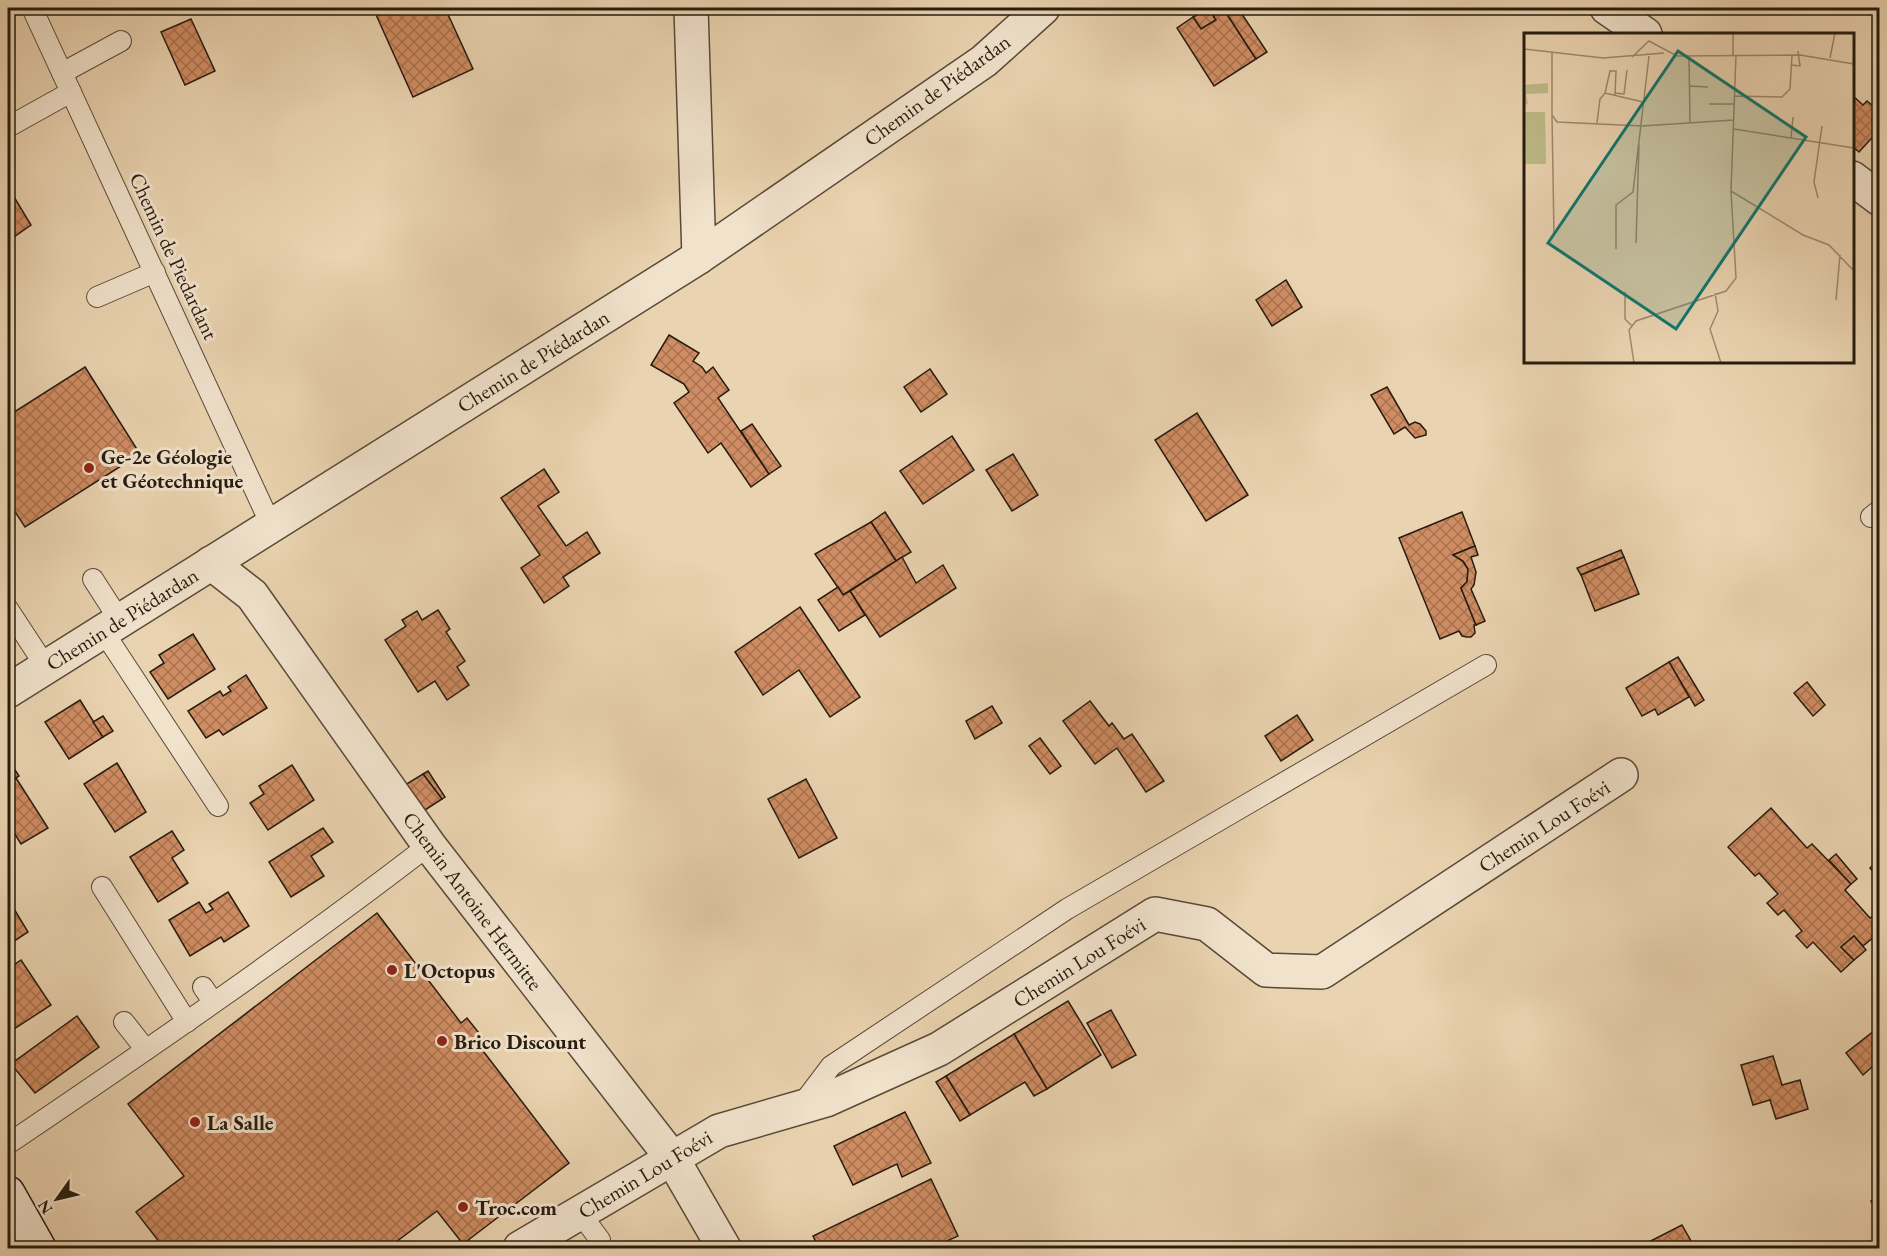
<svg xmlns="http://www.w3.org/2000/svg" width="1887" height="1256" font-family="'EB Garamond',serif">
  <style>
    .building { fill: url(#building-cross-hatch); stroke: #261c0f; stroke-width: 1.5 }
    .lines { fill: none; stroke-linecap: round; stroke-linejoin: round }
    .lane-casing { stroke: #574a37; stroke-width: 22 }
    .street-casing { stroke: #574a37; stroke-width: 36 }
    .secondary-casing { stroke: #261c0f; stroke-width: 36 }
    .lane { stroke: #f1e2cc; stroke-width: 20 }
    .street { stroke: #f1e2cc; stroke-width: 33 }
    .secondary { stroke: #f1e2cc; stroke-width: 33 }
    .poi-dot { fill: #8f2418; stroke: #f1e2cc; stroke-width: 2 }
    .labels { text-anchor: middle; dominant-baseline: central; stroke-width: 6; stroke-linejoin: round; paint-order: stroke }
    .street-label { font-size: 21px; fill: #261c0f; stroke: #f1e2cc }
    .poi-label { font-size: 21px; font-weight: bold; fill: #261c0f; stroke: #f1e2cc; text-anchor: start }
    .inset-road { fill: none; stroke: #9c8a70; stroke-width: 1.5 }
    .view { fill: #0f766e; fill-opacity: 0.15; stroke: #0f766e; stroke-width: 3 }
    .inset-edge { fill: none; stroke: #261c0f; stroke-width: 3 }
  </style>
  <defs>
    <pattern id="building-cross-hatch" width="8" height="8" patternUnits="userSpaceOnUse" patternTransform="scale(1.5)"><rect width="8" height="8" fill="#d08d63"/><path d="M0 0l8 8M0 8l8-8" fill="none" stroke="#a97250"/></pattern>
  </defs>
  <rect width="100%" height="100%" fill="#ead3b0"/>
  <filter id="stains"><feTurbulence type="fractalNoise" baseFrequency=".00333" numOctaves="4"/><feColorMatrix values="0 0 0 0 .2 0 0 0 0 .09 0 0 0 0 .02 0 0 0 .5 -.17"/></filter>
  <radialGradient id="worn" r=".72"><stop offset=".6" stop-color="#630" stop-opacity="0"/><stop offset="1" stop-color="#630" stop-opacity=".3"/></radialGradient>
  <g class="building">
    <path d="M373,8H445L473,69L413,97Z"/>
    <path d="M1208,8L1216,20L1201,29L1193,17Z"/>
    <path d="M1218,8H1223L1256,59L1214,86L1177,28L1193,17L1201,29L1216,20L1211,12Z"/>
    <path d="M1223,8H1238L1267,52L1256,59Z"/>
    <path d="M191,19L215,71L185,85L161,32Z"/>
    <path d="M1852,95L1863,105L1867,101L1880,112V129L1859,152L1852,146Z"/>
    <path d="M8,187L31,225L8,241Z"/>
    <path d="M1286,280L1302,307L1272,326L1256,300Z"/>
    <path d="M669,335L699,353L693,361L702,367L706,373L713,367L729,390L718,398L769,474L751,487L721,443L708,453L674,403L689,392L684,384L651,365Z"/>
    <path d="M85,367L140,454L25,527L8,501V416Z"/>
    <path d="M930,369L947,394L921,412L904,387Z"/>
    <path d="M1387,387L1409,425L1415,422L1420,424L1426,431V435L1415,438L1405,427L1394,434L1371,395Z"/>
    <path d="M1197,413L1248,495L1206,521L1155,440Z"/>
    <path d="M752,424L781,466L769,474L741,431Z"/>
    <path d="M952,436L974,470L923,504L900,471Z"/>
    <path d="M1013,454L1038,495L1012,511L986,470Z"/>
    <path d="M544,469L559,492L538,506L566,546L587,532L600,553L563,577L569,586L544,603L521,568L540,555L501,498Z"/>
    <path d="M885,512L911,552L896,561L871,522Z"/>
    <path d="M1462,512L1475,546L1453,555L1463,561L1468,569L1467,582L1461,588L1476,625H1474L1475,633L1471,637H1467L1462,636L1459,631L1440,639L1399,538Z"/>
    <path d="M871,522L896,561L843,595L815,554Z"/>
    <path d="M1475,546L1478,555L1471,557L1476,572L1474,585L1471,589L1485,621L1476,625L1461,588L1467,582L1468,569L1463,561L1453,555Z"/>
    <path d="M1621,550L1624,557L1581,575L1577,568Z"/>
    <path d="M902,557L916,583L943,565L956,588L880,637L850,591Z"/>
    <path d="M1624,557L1639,594L1595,611L1581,575Z"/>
    <path d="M838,587L843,595L850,591L865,615L839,631L818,600Z"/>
    <path d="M800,607L860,697L830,717L799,670L763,695L735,652Z"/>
    <path d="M438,610L450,629L446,632L465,661L457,667L469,685L447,700L435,681L418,692L385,640L406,626L402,620L417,611L422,620Z"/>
    <path d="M193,634L215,669L168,699L150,672L164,663L159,655Z"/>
    <path d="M1678,657L1704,700L1695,706L1669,662Z"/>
    <path d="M1669,662L1689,697L1658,715L1655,709L1642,716L1626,688Z"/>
    <path d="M246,675L267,708L223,735L219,730L206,738L188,711L220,691L223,696L231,691L228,687Z"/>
    <path d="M1807,682L1825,705L1813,716L1794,693Z"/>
    <path d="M80,700L103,737L69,759L45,722Z"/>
    <path d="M1090,701L1109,726L1112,723L1124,739L1132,734L1164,781L1146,792L1117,748L1095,764L1063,721Z"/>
    <path d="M992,706L1002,723L975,739L966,721Z"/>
    <path d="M1297,715L1313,740L1281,761L1265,736Z"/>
    <path d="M103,716L113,731L103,737L93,722Z"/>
    <path d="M1040,738L1061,766L1050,774L1029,746Z"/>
    <path d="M8,759L19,776L8,783Z"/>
    <path d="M117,763L146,812L115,832L84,784Z"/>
    <path d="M292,765L314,800L268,830L250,803L264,794L259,786Z"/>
    <path d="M428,771L445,797L442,799L423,774Z"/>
    <path d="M423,774L442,799L422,812L405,785Z"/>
    <path d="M16,778L48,828L21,844L10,826L8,828V783Z"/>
    <path d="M806,779L837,838L799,858L768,799Z"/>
    <path d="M1771,808L1807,848L1812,844L1851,884L1845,890L1870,918L1880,911V932L1863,946L1854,936L1841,947L1854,960L1841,972L1813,942L1807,948L1796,936L1802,931L1784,910L1778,915L1767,903L1778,894L1759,873L1755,876L1728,847Z"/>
    <path d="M323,828L333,842L311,856L324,876L291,897L269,862Z"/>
    <path d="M172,831L184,850L172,858L188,883L158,902L130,857Z"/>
    <path d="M1836,854L1857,879L1851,884L1829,860Z"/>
    <path d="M1880,859V873L1877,876L1870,868Z"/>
    <path d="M228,892L249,926L224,942L221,937L190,956L169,920L199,902L206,913L213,909L209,904Z"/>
    <path d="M8,899L28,932L8,945Z"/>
    <path d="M377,913L461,1023L467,1018L486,1042L480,1047L569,1163L463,1244L437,1211L388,1248H164L136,1212L184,1176L128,1104Z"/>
    <path d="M1854,936L1866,950L1854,960L1841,947Z"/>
    <path d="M21,960L51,1005L14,1029L8,1019V969Z"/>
    <path d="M1068,1001L1101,1055L1047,1089L1014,1034Z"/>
    <path d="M1111,1010L1136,1055L1112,1068L1087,1023Z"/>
    <path d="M77,1016L99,1047L35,1093L11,1064Z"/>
    <path d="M1879,1027L1880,1060L1863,1075L1846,1053Z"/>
    <path d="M1014,1034L1047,1089L1034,1096L1025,1082L970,1115L946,1076Z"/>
    <path d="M1773,1056L1782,1085L1800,1080L1808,1109L1776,1119L1770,1100L1753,1105L1741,1065Z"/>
    <path d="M946,1076L970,1115L960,1121L936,1082Z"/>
    <path d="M905,1112L931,1163L902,1177L897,1164L853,1185L834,1146Z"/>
    <path d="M931,1179L958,1236L932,1248H819L813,1236Z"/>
    <path d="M1880,1196V1217L1871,1201Z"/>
    <path d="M1682,1225L1695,1248H1637Z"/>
  </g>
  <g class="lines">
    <defs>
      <g id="lane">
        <path d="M32,8L271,525"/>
        <path d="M62,73L121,41"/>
        <path d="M8,127L71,92"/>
        <path d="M97,297L155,272"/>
        <path d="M1871,517L1880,510"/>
        <path d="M93,579L120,621"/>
        <path d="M8,609L46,667"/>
        <path d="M103,631L218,806"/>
        <path d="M102,887L187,1022"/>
        <path d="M203,987L213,1002"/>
        <path d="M124,1022L146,1050"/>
        <path d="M800,1107L831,1066L1067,909L1486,665"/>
        <path d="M8,1144C150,1048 293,950 429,845"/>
        <path d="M580,1213L600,1240"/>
      </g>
      <g id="street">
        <path d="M691,8L699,257"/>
        <path d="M1607,8L1645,34"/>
        <path d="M1852,178L1880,199"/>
        <path d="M211,563L252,595L429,845L672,1158L724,1248"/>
        <path d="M8,691L699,257L984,61L1043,8"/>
        <path d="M520,1248L719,1131L826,1100L939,1049L1155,914L1207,924L1266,970L1322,972L1621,775"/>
      </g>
      <path id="secondary" d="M8,1193L39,1248"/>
    </defs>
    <use href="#lane" class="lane-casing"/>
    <use href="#street" class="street-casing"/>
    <use href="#secondary" class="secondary-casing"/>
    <use href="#lane" class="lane"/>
    <use href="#street" class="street"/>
    <use href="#secondary" class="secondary"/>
  </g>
  <g class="poi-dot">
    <circle cx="89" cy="468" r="6"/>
    <circle cx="392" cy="970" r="6"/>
    <circle cx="442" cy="1041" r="6"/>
    <circle cx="195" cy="1122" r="6"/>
    <circle cx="463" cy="1207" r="6"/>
  </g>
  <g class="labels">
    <g class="street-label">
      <text transform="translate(937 90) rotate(-36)">Chemin de Piédardan</text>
      <text transform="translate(174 256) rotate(65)">Chemin de Piedardant</text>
      <text transform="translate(533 361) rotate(-32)">Chemin de Piédardan</text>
      <text transform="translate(122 619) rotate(-32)">Chemin de Piédardan</text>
      <text transform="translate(1544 826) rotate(-33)">Chemin Lou Foévi</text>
      <text transform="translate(473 901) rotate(53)">Chemin Antoine Hermitte</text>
      <text transform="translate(1079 962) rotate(-32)">Chemin Lou Foévi</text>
      <text transform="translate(645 1174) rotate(-31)">Chemin Lou Foévi</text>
    </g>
    <g class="poi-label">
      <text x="101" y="456">Ge-2e Géologie<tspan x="101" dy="24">et Géotechnique</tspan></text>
      <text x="404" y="970">L'Octopus</text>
      <text x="454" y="1041">Brico Discount</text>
      <text x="207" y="1122">La Salle</text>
      <text x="475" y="1207">Troc.com</text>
    </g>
  </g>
  <g transform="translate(1524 33)">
    <rect width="330" height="330" fill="#ead3b0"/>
    <path d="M24,50V60L2,61L4,71L0,72V52ZM0,79H21L22,131H0Z" fill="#bdba86"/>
    <path class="inset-road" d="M0,16L79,25L140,20M28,19V82L33,89L118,93L210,87M209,22V0M165,23L166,90M108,24L125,8L153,23L276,22L330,31M306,25L311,0M267,32L276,33L274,18M165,53L184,54M81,60L86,38H92L91,62M90,60L100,61L103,37M211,63L258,64L266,56L268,22M185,71H210M28,83L30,202M73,90L76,66L81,60L119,69M210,96L330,115M267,105L269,84M207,158L279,202L305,212L330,238M294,165L290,149L298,93M112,210L115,112M92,216V172L109,159L125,23M101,259V286L108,293M191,260L194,278L186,296L197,330M312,267L316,222M110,330L105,297L112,288L202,258L212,245L207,158L212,22"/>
    <path class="view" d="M154,18L282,104L152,296L24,210Z"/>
    <rect width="330" height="330" class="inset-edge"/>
  </g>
  <rect width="1887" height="1256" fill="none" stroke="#ead3b0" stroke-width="30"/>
  <rect x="9" y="9" width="1869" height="1238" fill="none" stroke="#261c0f" stroke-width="3"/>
  <rect x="15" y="15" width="1857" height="1226" fill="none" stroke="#261c0f" stroke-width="1.5"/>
  <g transform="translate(57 1199) rotate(236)" stroke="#f1e2cc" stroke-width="4.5" paint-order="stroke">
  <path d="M0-4.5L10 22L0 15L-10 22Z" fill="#261c0f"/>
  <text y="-9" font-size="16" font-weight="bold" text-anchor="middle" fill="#261c0f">N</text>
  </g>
  <rect width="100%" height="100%" filter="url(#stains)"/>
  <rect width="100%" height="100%" fill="url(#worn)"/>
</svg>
